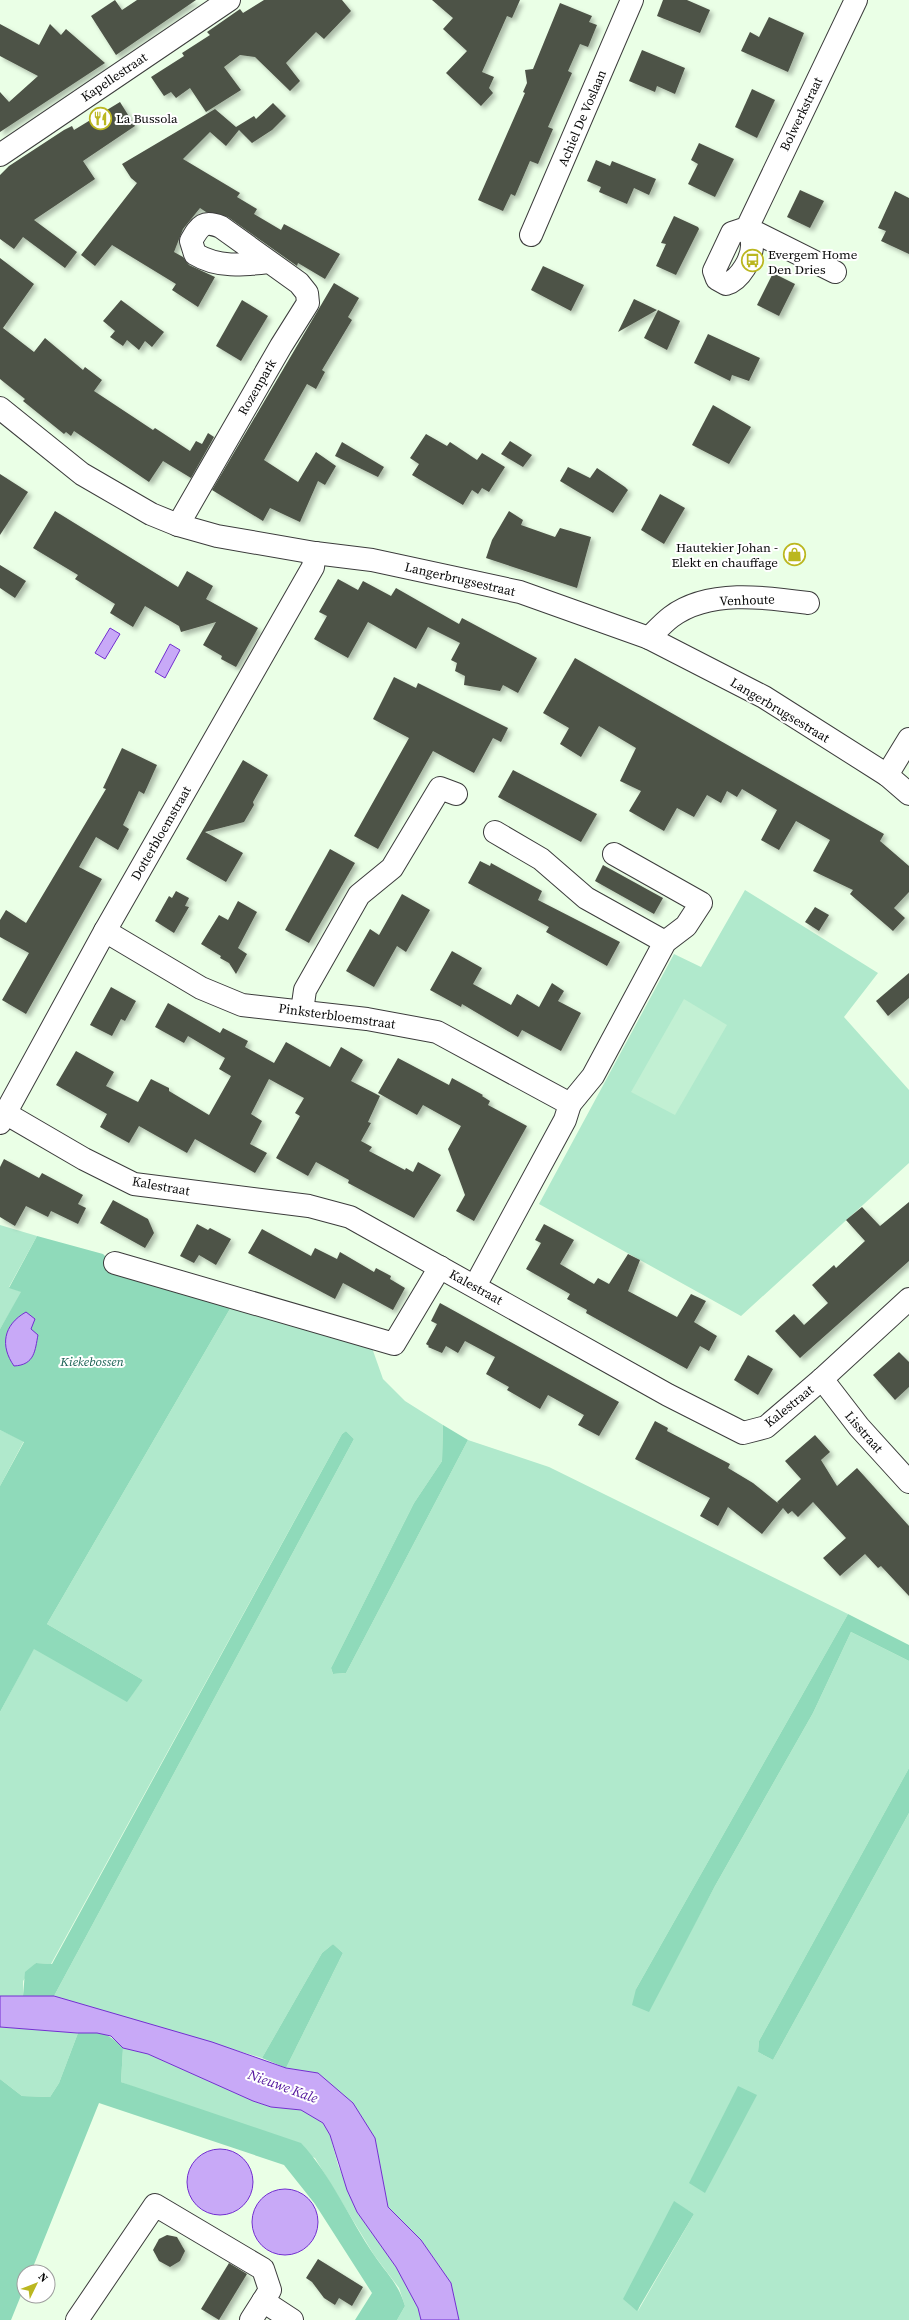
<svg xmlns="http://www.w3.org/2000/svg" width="909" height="2320" font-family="'Source Serif 4',serif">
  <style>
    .green { fill: #b0e9cc; fill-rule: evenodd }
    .forest { fill: #8fdaba }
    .pitch { fill: #c2f0d3 }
    .water { fill: #c8a9f7; stroke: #722fd0 }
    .building { fill: #4d5246; filter: url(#shadow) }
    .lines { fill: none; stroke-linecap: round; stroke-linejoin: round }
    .minor-casing { stroke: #3c3c3c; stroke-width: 24 }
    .minor { stroke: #fff; stroke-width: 22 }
    .labels { text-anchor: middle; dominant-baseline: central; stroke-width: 4; stroke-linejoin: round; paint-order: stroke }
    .street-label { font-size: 13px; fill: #090909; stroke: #fff }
    .poi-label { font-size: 13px; fill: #090909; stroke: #fff; text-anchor: start }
    .park-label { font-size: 13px; font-style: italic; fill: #1a6154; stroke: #fff }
    .water-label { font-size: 14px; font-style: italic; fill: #51129c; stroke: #fff }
  </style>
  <defs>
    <filter id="shadow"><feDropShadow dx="3.5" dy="3.5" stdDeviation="2" flood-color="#0004"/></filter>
  </defs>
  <rect width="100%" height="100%" fill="#eaffe6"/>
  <g class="green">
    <path d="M745,890L878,973L844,1017L909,1090V1163L741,1316L539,1204L674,954L701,967Z"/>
    <path d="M0,1225L37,1236L9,1287L22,1292L0,1329Z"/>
    <path d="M231,1307L371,1345L383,1379L405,1401L443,1425L442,1461L414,1503L331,1668L333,1674L346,1673L468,1440L549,1467L848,1614L636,1989L648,2011L715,1886L813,1713L851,1632L909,1661V1768L759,2041L758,2052L773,2060L909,1813V2320H459L451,2283L421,2240L388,2207L375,2138L318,2073L286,2068L343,1953L333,1944L322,1953L262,2058L54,1996L354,1439L346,1431L342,1434L51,1964L36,1963L23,1981V1996H0V1712L34,1648L127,1701L143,1680L47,1624ZM674,2202L694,2214L638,2311Z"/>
    <path d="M0,1430L24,1441L0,1486Z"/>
    <path d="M0,2027L78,2033L59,2083L50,2097L22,2096L0,2079Z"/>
    <path d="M123,2048L148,2054L253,2101L271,2107L302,2110L323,2123L330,2135L338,2165L357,2212L396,2267L418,2308L421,2320H397L405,2306L399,2288L374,2255L315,2158L121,2082Z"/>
  </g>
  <g class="forest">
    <path d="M37,1236L103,1254L110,1261L231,1307L47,1624L143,1680L127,1702L34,1649L0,1712V1486L24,1442L0,1430V1329L21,1292L9,1288Z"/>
    <path d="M443,1425L468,1440L346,1673L333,1674L331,1668L414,1503L442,1461Z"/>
    <path d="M346,1431L354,1439L54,1996H23L25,1972L36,1963L52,1964L342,1434Z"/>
    <path d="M848,1614L909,1645V1661L851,1632L813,1713L715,1886L649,2012L632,2005L636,1989Z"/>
    <path d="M909,1768V1813L773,2060L758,2052L759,2041Z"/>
    <path d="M333,1944L343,1953L286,2068L262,2058L322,1953Z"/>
    <path d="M78,2033C100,2032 106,2031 123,2048L121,2082L301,2143C331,2175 349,2218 374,2255C387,2274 398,2283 405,2306L397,2320H355L372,2293L315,2204L284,2165L99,2103L31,2272H24V2288L11,2320H0V2079L22,2096L50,2097L59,2083Z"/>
    <path d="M738,2086L757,2095L705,2193L689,2183Z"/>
    <path d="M674,2201L694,2214L637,2311L623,2299Z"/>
  </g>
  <path class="pitch" d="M684,999L727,1025L675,1115L631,1092Z"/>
  <g class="water">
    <path d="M110,628L120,634L105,659L95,653Z"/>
    <path d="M170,644L180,650L165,678L155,672Z"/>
    <path d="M26,1312L35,1319L31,1329L38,1335C35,1350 35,1365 14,1366C0,1346 3,1325 26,1312Z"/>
    <path d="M0,1996H54L212,2042L286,2068L318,2073L353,2103L375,2138L388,2207L421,2240L451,2283L459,2320H421L418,2308L396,2267L357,2212L347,2190L330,2135L323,2123L301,2110L271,2107L253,2101L148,2054L123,2048L111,2036L97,2033H77L0,2027Z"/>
    <circle cx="220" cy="2182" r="33"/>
    <circle cx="285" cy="2222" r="33"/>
  </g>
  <g class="building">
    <path d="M115,0L122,10L137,0H196L116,55L91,16Z"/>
    <path d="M264,0H342L351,11L324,39L316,32L286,63L300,81L290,91L255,57L240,55L224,67L241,90L206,112L190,88L176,98L171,92L164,96L151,77L184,56L182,53L210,35L207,32L240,9L243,13Z"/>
    <path d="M432,0H520L512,18L507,16L482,72L494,77L489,88L493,93L481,106L446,73L467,51L443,29L453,18Z"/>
    <path d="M663,0H687L710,10L700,33L657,16Z"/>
    <path d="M560,3L592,16L589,22L597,25L588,47L580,44L568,71L572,73L548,127L553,129L538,164L530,161L515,196L511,194L503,211L478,200L525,93L523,92L527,83L525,70L533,69Z"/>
    <path d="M769,17L804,33L788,72L741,51L750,32L759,37Z"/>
    <path d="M0,24L39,45L50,24L61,35L66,29L105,63L0,132V92L9,102L38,76L0,56Z"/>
    <path d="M642,50L685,68L675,94L657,86L655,92L629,81Z"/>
    <path d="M752,89L775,100L757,138L735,127Z"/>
    <path d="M120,102L135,126L83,161L95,179L34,220L77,252L65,268L23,237L14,249L0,239V175L9,166L64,130L72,126L74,130Z"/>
    <path d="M273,103L286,116L272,130L252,143L239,130L226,146L210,132L183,159L240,193L237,197L257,209L254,214L281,230L284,224L340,254L325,279L298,263L297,266L228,217L206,212L200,208L183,229L174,252L183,257L189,265L215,277L198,307L172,290L176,284L112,245L95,266L81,255L137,183L131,178L122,164L215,109L236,127L254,116L256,119Z"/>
    <path d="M699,143L734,159L715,197L688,184L698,164L691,160Z"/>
    <path d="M596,160L610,166L612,161L656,179L649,195L634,188L627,204L599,192L601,187L587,181Z"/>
    <path d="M800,190L824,201L810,228L787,217Z"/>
    <path d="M895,191L909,198V254L881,241L886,231L878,228Z"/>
    <path d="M674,216L698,227L699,229L676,275L656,266L666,244L661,243Z"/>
    <path d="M0,258L34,284L3,328L34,352L45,338L83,370L85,367L102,380L94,391L153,430L155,428L190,451L196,441L202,444L208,433L214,437L191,478L163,461L149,482L74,431L71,436L66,432L64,434L23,401L25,399L0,379Z"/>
    <path d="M543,266L584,285L571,311L531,290Z"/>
    <path d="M773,273L795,284L779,316L757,305Z"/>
    <path d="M334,283L359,298L348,317L352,320L322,370L325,372L316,389L307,384L264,460L298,482L316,452L336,466L325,485L318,481L300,522L270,508L263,521L212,490Z"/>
    <path d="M634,299L657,310L618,332Z"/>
    <path d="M121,300L164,332L152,347L145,341L139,350L127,340L123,346L110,337L115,331L103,321Z"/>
    <path d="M242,300L268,316L241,361L216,346Z"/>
    <path d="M658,310L680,321L667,350L644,338Z"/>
    <path d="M708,334L760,358L749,381L732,375L730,381L694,363Z"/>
    <path d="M713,405L751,427L729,464L692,445Z"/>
    <path d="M426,434L447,446L450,442L477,460L482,453L505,467L489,492L482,488L478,494L472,490L463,505L412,475L419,464L410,458Z"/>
    <path d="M510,441L532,455L523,467L501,454Z"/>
    <path d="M342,442L384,467L378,477L335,456Z"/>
    <path d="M568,467L590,478L597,468L625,487L628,490L613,513L560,481Z"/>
    <path d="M0,474L28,492L0,535Z"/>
    <path d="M660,494L685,508L664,544L641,530Z"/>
    <path d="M55,511L178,587L187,571L213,586L206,599L258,628L236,667L221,659L222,656L203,645L216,622L181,632L179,626L145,606L133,627L110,613L115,604L75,579L78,575L33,548Z"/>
    <path d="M509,511L523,520L521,525L555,537L560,528L591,537L577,588L486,558L492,540Z"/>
    <path d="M0,565L26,581L15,598L0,588Z"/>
    <path d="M338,579L358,590L363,581L391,596L396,588L459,624L462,618L537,658L518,693L503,685L500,691L464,685L465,676L455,671L457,663L451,660L460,643L428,627L416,649L368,622L348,658L314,639L327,616L319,612Z"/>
    <path d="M575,658L884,834L880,841L909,866V892L894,908L905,918L893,931L850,894L853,890L813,871L830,840L796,821L779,850L761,840L777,810L742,789L737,797L727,791L721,803L707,795L694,817L677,808L664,831L629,811L641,791L620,781L636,748L599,726L581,757L560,744L569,728L543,713Z"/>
    <path d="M394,677L416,688L418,683L508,728L501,742L493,738L474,773L433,751L378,849L354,836L409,738L373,719Z"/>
    <path d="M122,748L157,765L144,794L139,791L123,825L129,829L118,850L96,837L79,867L102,879L26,1014L2,1000L29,953L0,937V920L6,910L26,923L106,789L103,788Z"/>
    <path d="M243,760L268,775L253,802L254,805L244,822L205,832L243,853L226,882L186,859Z"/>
    <path d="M513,770L597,814L581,842L498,797Z"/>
    <path d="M330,849L355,863L309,943L285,930Z"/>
    <path d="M480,861L490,866L491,863L542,891L538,900L620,942L607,966L546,932L549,927L468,883Z"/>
    <path d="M603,865L663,898L654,914L595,881Z"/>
    <path d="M176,891L189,898L185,906L189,907L174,933L155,921L169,896L172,898Z"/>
    <path d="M402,894L430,910L406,952L397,946L374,987L346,971L370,929L379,935Z"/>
    <path d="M238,901L257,912L238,948L247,954L236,974L229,963L220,958L221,956L201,944L219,915L228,920Z"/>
    <path d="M815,907L829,915L819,931L805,922Z"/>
    <path d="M452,951L482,968L473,984L511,1005L517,994L539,1007L552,983L564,991L558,1001L581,1013L561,1051L522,1030L518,1037L462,1004L461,1007L430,990Z"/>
    <path d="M909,973V998L888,1016L876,1001Z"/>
    <path d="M111,987L136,1001L125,1021L121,1019L112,1036L90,1025Z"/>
    <path d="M168,1003L220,1033L223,1028L248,1041L245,1047L274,1063L286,1042L330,1067L341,1047L363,1060L351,1081L380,1096L368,1122L371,1123L361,1141L372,1147L369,1151L405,1170L406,1168L413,1172L418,1162L441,1175L414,1218L348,1183L349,1180L316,1162L308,1176L276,1158L300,1116L295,1113L304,1098L269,1079L251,1114L262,1121L250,1144L267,1153L255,1173L195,1139L187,1153L139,1126L129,1143L100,1127L107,1114L56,1085L76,1051L114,1072L106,1086L138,1102L151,1079L169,1088V1091L209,1115L231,1076L219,1069L225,1058L188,1036L184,1043L155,1027Z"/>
    <path d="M398,1058L449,1085L452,1078L483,1095L482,1096L490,1101L488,1105L527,1126L474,1221L456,1211L465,1195L448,1149L461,1126L423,1105L417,1115L378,1093Z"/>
    <path d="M4,1159L39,1178L42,1173L83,1195L78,1204L86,1208L78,1224L51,1211L48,1217L26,1206L15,1226L0,1217V1167Z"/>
    <path d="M113,1200L148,1219L154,1233L145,1248L100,1223Z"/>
    <path d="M909,1202V1261L800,1358L775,1331L794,1314L804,1325L828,1303L812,1285L834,1265L836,1268L865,1241L846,1220L862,1207L880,1226Z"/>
    <path d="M197,1224L208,1230L210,1228L231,1239L216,1265L199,1255L194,1263L180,1256Z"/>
    <path d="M544,1224L574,1240L560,1264L594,1284L598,1278L609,1284L628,1254L640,1260L628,1291L677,1317L691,1294L706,1301L694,1322L717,1336L709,1351L700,1346L687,1369L586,1313L587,1310L567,1299L570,1294L526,1269L541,1243L535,1240Z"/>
    <path d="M262,1229L311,1256L315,1248L337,1259L340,1252L374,1272L376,1268L391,1276L390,1279L405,1288L393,1310L343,1283L335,1299L248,1253Z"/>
    <path d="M440,1303L619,1402L599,1436L578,1425L584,1415L548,1395L540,1409L507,1390L509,1387L486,1374L495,1357L465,1341L458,1353L446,1346L442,1353L428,1347L429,1346L426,1344L437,1324L431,1321Z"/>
    <path d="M899,1352L909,1362V1387L895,1400L873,1375Z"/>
    <path d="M748,1355L773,1369L758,1395L734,1380Z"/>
    <path d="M655,1421L668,1428L667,1431L730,1464L728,1468L753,1483L779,1504L777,1502L801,1479L785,1461L815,1435L830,1452L821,1460L837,1486L857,1468L909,1526V1596L881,1566L878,1568L865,1554L840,1576L823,1558L846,1538L813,1502L798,1517L792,1511L788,1514L783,1508L762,1534L728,1507L718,1526L700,1516L710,1498L635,1459Z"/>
    <path d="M167,2235L177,2237L185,2251L180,2261L170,2267L159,2261L153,2250L159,2239Z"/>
    <path d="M318,2259L363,2287L352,2306L339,2298L335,2305L324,2298L312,2282L306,2278Z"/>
    <path d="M229,2263L247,2274L219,2320L201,2309Z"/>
  </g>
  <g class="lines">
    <defs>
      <g id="minor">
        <path d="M0,155L229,0"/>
        <path d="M531,235L632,0"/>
        <path d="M835,272L747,228L732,233L714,271L717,279L726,284C740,280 753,258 752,243C752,238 749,233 747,228L856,0"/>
        <path d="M0,408L82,474L151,514L178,525L217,536L315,553L372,560L520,592L649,638L764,697L887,775L909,794"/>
        <path d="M178,525L281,346L308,303L307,293L299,283L221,227C204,220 200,225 191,241L195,254C218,268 243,265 269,262"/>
        <path d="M649,638C656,631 663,623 671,617C708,589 765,597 808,603"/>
        <path d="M887,775L909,739"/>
        <path d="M495,832L541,859L586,898L665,942"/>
        <path d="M105,931L201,988L242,1005L367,1019L437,1032L570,1104L565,1120L475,1286"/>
        <path d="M302,1011L305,990L359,895L392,868L440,788L456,794"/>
        <path d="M570,1104L593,1076L665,942L686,926L701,903L614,854"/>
        <path d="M5,1113L84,1159L134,1184L309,1206L350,1217L668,1395L743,1433L766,1427L822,1379L909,1299"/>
        <path d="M0,1123L105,931L313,567L315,553"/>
        <path d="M115,1263L394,1344L440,1267"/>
        <path d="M822,1379L859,1427L909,1482"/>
        <path d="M263,2301L292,2320"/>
        <path d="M77,2320L155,2205L263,2269L270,2290L251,2320"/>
      </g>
    </defs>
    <use href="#minor" class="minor-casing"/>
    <use href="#minor" class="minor"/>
  </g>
  <defs>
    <symbol id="restaurant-ring" viewBox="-11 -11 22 22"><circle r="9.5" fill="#fff" stroke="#bbb720" stroke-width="1.5"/><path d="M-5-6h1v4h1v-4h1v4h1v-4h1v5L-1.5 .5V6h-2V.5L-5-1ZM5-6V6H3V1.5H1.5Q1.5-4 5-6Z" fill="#bbb720"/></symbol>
    <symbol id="bus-ring" viewBox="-11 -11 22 22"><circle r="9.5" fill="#fff" stroke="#bbb720" stroke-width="1.5"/><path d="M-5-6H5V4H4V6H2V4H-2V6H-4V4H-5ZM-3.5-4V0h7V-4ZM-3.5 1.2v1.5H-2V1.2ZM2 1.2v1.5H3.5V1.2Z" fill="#bbb720"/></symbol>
    <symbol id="shop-ring" viewBox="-11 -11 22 22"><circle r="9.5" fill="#fff" stroke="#bbb720" stroke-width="1.5"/><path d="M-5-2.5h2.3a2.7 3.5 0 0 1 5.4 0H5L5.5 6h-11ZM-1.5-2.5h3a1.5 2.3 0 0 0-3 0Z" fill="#bbb720"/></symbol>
  </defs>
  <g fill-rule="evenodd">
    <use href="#restaurant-ring" x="88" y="106" width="25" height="25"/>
    <use href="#bus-ring" x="740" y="248" width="25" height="25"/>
    <use href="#shop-ring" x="782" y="542" width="25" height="25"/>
  </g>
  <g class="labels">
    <g class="street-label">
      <text transform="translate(114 77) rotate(-34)">Kapellestraat</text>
      <text transform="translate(801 114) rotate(-64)">Bolwerkstraat</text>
      <text transform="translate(582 118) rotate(-67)">Achiel De Voslaan</text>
      <text transform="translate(257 387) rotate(-60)">Rozenpark</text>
      <text transform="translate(460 579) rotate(13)">Langerbrugsestraat</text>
      <text transform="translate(747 600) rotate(-2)">Venhoute</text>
      <text transform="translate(780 710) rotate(31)">Langerbrugsestraat</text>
      <text transform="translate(161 833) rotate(-60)">Dotterbloemstraat</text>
      <text transform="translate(337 1016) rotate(8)">Pinksterbloemstraat</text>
      <text transform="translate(161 1186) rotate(10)">Kalestraat</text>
      <text transform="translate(476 1287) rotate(29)">Kalestraat</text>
      <text transform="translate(789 1406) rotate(-39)">Kalestraat</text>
      <text transform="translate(864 1432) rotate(49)">Lisstraat</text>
    </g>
    <g class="poi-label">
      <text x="116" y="118">La Bussola</text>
      <text x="768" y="254">Evergem Home<tspan x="768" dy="15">Den Dries</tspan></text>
      <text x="778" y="547" text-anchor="end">Hautekier Johan -<tspan x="778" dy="15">Elekt en chauffage</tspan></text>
    </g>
    <g class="park-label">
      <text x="92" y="1361">Kiekebossen</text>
    </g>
    <g class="water-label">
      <text transform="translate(283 2086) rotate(20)">Nieuwe Kale</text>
    </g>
  </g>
  <g transform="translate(36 2284) rotate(47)"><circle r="19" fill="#ffffff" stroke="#9d9d9d"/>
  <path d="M0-3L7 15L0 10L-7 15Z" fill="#bbb720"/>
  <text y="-6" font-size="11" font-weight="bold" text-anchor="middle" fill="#090909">N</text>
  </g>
</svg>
